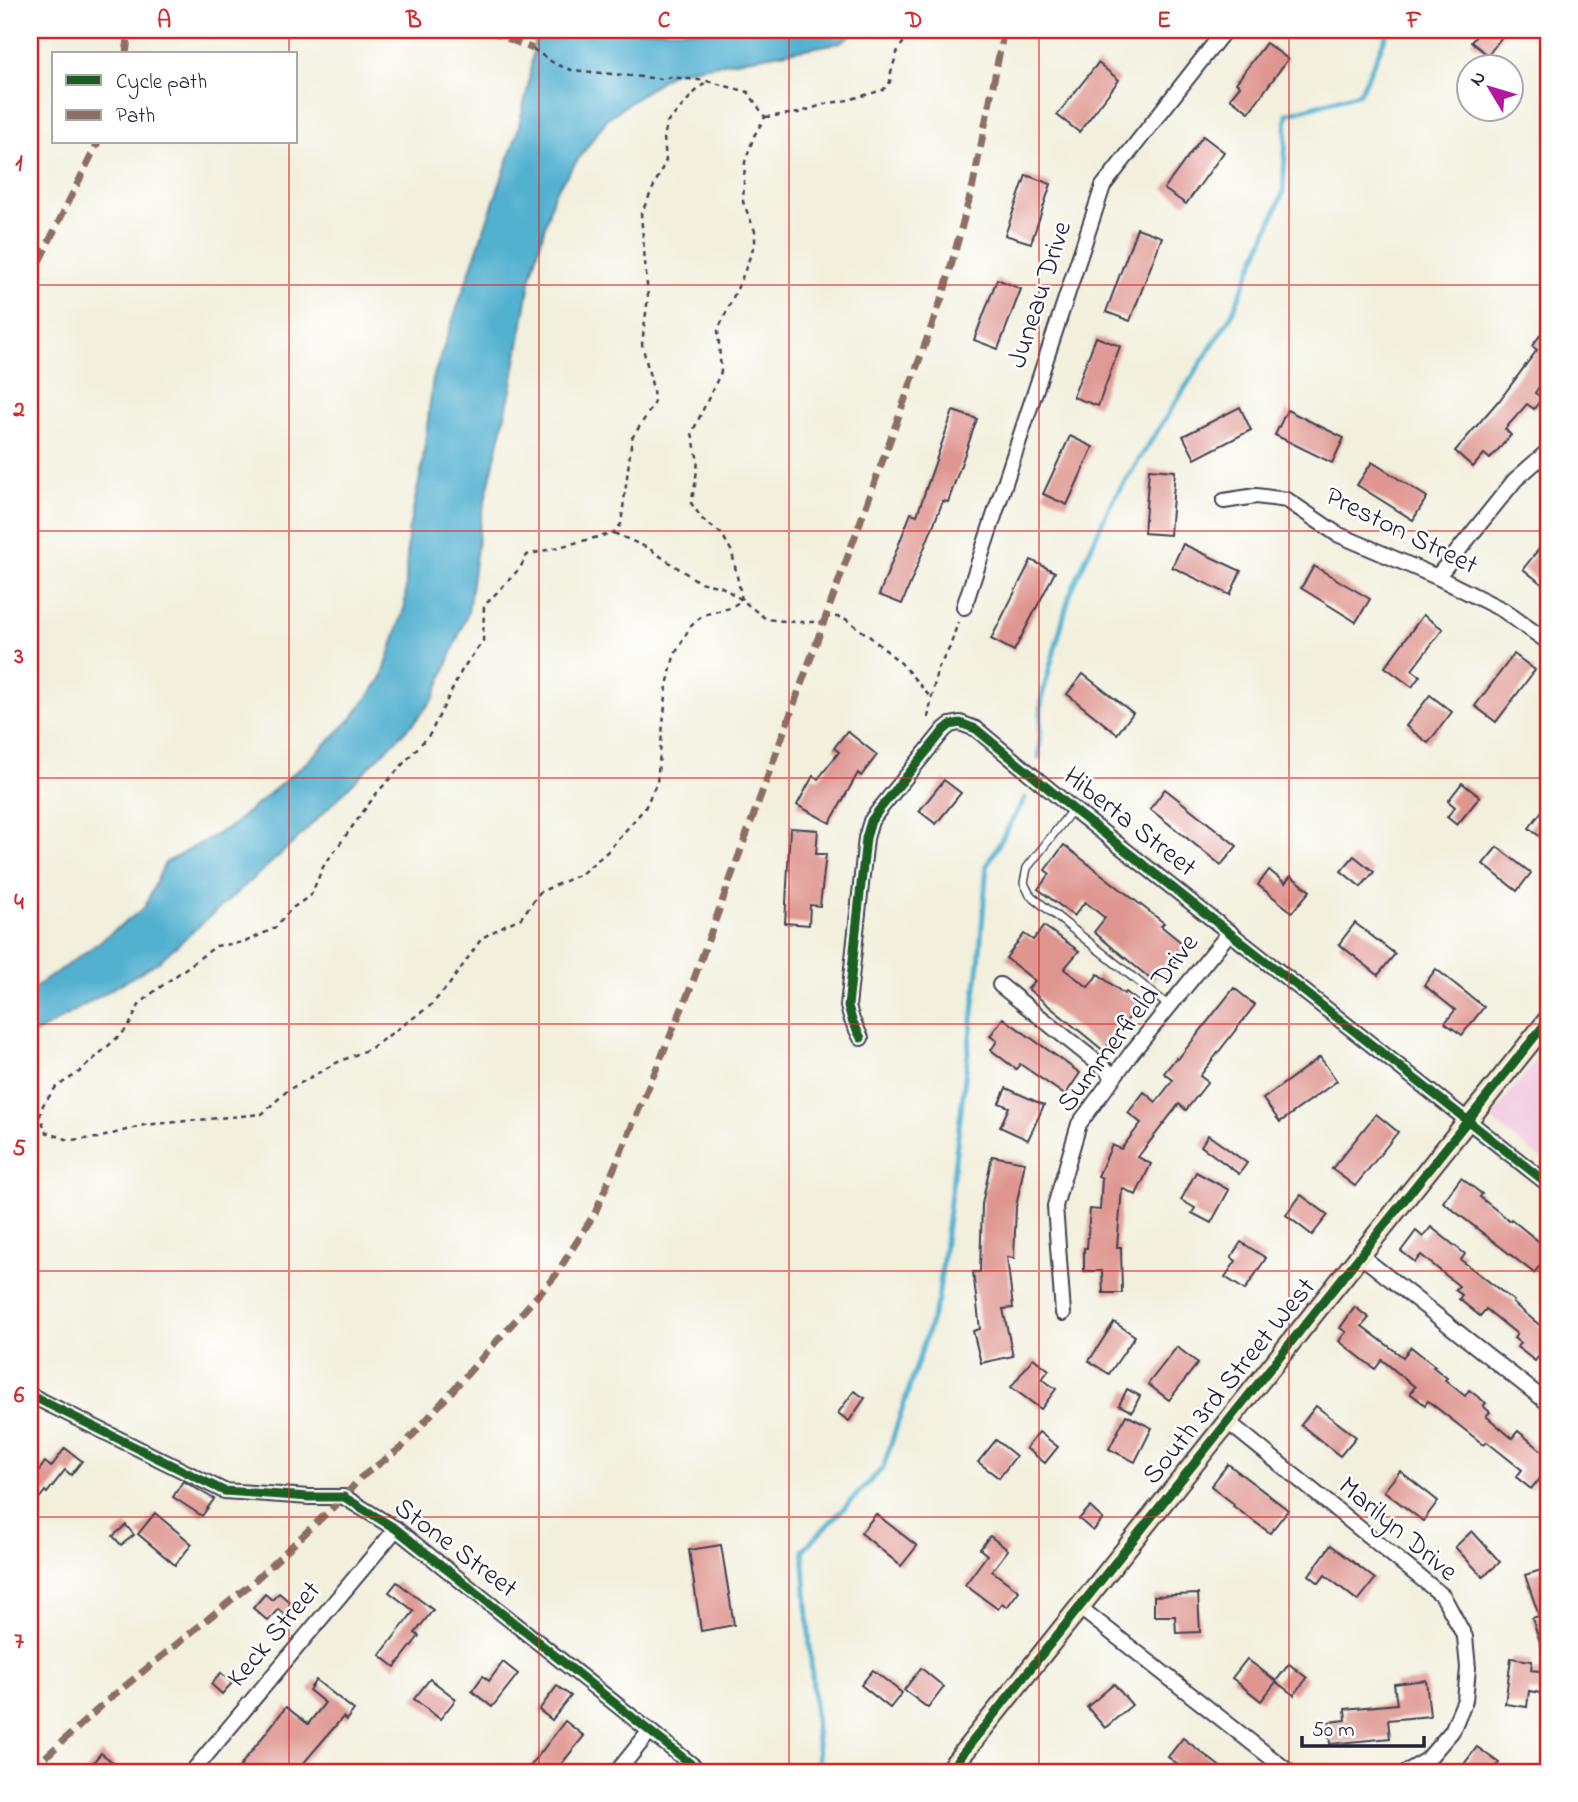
<svg xmlns="http://www.w3.org/2000/svg" width="1578" height="1802" font-family="'Indie Flower',sans-serif">
  <style>
    .built { fill: #f2cfe2 }
    .water { fill: #52b1d0; stroke: #3a6a86; stroke-width: 2 }
    .lines { fill: none; stroke-linecap: round; stroke-linejoin: round }
    .stream { stroke: #52b1d0; stroke-width: 5 }
    .building { fill: #df9690 }
    .lane-casing { stroke: #414153; stroke-width: 10 }
    .street-casing { stroke: #414153; stroke-width: 18 }
    .secondary-casing { stroke: #414153; stroke-width: 23 }
    .path { stroke: #414153; stroke-width: 2.5; stroke-dasharray: 5 5; stroke-linecap: butt }
    .lane { stroke: #fff; stroke-width: 7 }
    .street { stroke: #fff; stroke-width: 14 }
    .secondary { stroke: #fbe6c4; stroke-width: 19 }
    .quiet { stroke: #8d6e63; stroke-width: 7; stroke-dasharray: 14 7; stroke-linecap: butt }
    .cycleway-casing { stroke: #fff; stroke-width: 13 }
    .cycleway { stroke: #1b5e20; stroke-width: 9 }
    .grid { fill: none; stroke: #d62828; stroke-width: 2; stroke-opacity: 0.55 }
    .labels { text-anchor: middle; dominant-baseline: central; stroke-width: 5; stroke-linejoin: round; paint-order: stroke }
    .street-label { font-size: 28px; fill: #22223b; stroke: #fff }
    .neatline { fill: none; stroke: #d62828; stroke-width: 2.5 }
    .grid-label { font-size: 23px; text-anchor: middle; font-weight: bold; fill: #d62828 }
  </style>
  <rect width="100%" height="100%" fill="#fff"/>
  <filter id="ink" filterUnits="userSpaceOnUse"><feTurbulence type="fractalNoise" baseFrequency=".0143" numOctaves="2"/><feDisplacementMap in="SourceGraphic" scale="14" xChannelSelector="R" yChannelSelector="G"/><feConvolveMatrix kernelMatrix="1 2 1 2 8 2 1 2 1" color-interpolation-filters="sRGB"/></filter>
  <filter id="wash" filterUnits="userSpaceOnUse"><feTurbulence type="fractalNoise" baseFrequency=".00686" numOctaves="4" result="noise"/><feDisplacementMap in="SourceGraphic" scale="28" xChannelSelector="R" yChannelSelector="G"/><feGaussianBlur stdDeviation="1.57" result="paint"/><feColorMatrix in="noise" values="0 0 0 0 0 0 0 0 0 0 0 0 0 0 0 0 0 1.4 0 .05"/><feComposite in="paint" operator="in"/></filter>
  <g filter="url(#wash)">
    <rect width="100%" height="100%" fill="#f2efdc"/>
    <path class="built" d="M1548,1045V1164L1490,1119Z"/>
    <path class="water" d="M536,30H859L839,43L673,72L608,118L554,193L531,277L511,390L481,518L468,612L434,698L415,721L290,846L158,962L30,1037V991L94,946L144,908L165,863L231,826L307,762L352,718L382,678L405,605L408,533L422,468L433,378L517,134L528,87Z"/>
    <g class="lines">
      <g class="stream">
        <path d="M1039,758L1042,696L1070,594L1110,505L1231,316L1283,193L1287,114L1360,93L1389,30"/>
        <path d="M819,1772L803,1550L883,1468L938,1300L979,963L987,865L1025,798"/>
      </g>
    </g>
    <g id="blocks">
      <g class="building">
        <path d="M1481,30H1507L1488,55L1471,42Z"/>
        <path d="M1266,43L1288,59L1249,112L1230,98L1240,86L1236,83Z"/>
        <path d="M1098,63L1119,80L1079,132L1057,115Z"/>
        <path d="M1203,136L1224,152L1186,204L1164,189Z"/>
        <path d="M1026,175L1051,184L1031,243L1005,235Z"/>
        <path d="M1137,228L1162,237L1130,321L1106,312Z"/>
        <path d="M997,279L1021,289L998,349L974,340Z"/>
        <path d="M1548,325V374L1535,393L1542,398L1534,409L1527,404L1505,429L1511,435L1490,459L1484,454L1473,467L1455,451L1498,401H1499L1537,350L1532,346Z"/>
        <path d="M1096,337L1120,346L1098,406L1073,397Z"/>
        <path d="M1240,407L1251,430L1195,459L1183,436Z"/>
        <path d="M1287,410L1344,438L1332,463L1275,435Z"/>
        <path d="M953,411L977,419L948,502L943,501L902,604L879,595L911,513L917,515Z"/>
        <path d="M1070,436L1093,447L1067,505L1043,494Z"/>
        <path d="M1372,462L1427,497L1413,520L1357,485Z"/>
        <path d="M1149,469L1175,471L1170,535L1144,533Z"/>
        <path d="M1183,544L1241,571L1230,595L1172,567Z"/>
        <path d="M1539,549L1548,556V589L1523,569Z"/>
        <path d="M1031,560L1055,572L1014,651L991,639Z"/>
        <path d="M1314,566L1370,599L1356,622L1301,588Z"/>
        <path d="M1423,615L1443,629L1412,670L1420,676L1412,687L1385,667Z"/>
        <path d="M1514,654L1535,670L1496,722L1475,706Z"/>
        <path d="M1083,674L1133,713L1117,734L1067,694Z"/>
        <path d="M1430,695L1452,712L1428,743L1406,726Z"/>
        <path d="M847,731L877,755L861,776L858,773L830,823L797,805L813,776L818,779L839,752L834,748Z"/>
        <path d="M944,780L961,793L936,824L919,811Z"/>
        <path d="M1462,783L1480,797L1457,825L1447,817L1455,807L1448,801Z"/>
        <path d="M1165,789L1237,846L1221,865L1150,809Z"/>
        <path d="M1548,803V843L1529,828Z"/>
        <path d="M790,828L818,830L816,854H826L820,906L810,905L809,925L785,923Z"/>
        <path d="M1064,845L1164,923L1161,926L1187,947L1167,971L1163,968L1153,981L1094,932L1105,918L1085,902L1074,916L1038,889L1050,874L1045,870Z"/>
        <path d="M1497,847L1531,873L1517,891L1483,864Z"/>
        <path d="M1354,856L1374,872L1361,887L1341,871Z"/>
        <path d="M1269,870L1285,883L1291,876L1310,891L1292,912L1258,885Z"/>
        <path d="M1355,923L1395,954L1378,975L1339,944Z"/>
        <path d="M1044,926L1079,951L1064,969L1088,987L1098,974L1124,994L1126,992L1140,1003L1104,1051L1028,989L1035,981L1006,958L1024,934L1033,940Z"/>
        <path d="M1436,969L1484,1007L1462,1035L1445,1023L1455,1010L1424,985Z"/>
        <path d="M1234,988L1255,1005L1200,1076L1208,1082L1186,1110L1179,1104L1138,1157L1151,1164L1136,1195L1122,1188L1117,1247H1121L1122,1293H1103L1102,1271H1084V1248H1087L1090,1209L1100,1210L1102,1178L1098,1176L1112,1145L1121,1149L1141,1123L1128,1113L1144,1092L1156,1102L1173,1080L1164,1073L1176,1058L1178,1059Z"/>
        <path d="M1003,1018L1080,1073L1065,1095L1020,1064L1016,1069L991,1050L997,1041L990,1036Z"/>
        <path d="M1320,1057L1337,1081L1280,1122L1263,1099Z"/>
        <path d="M1006,1088L1044,1105L1028,1140L1000,1127L1009,1107L999,1103Z"/>
        <path d="M1376,1114L1398,1132L1355,1186L1332,1169Z"/>
        <path d="M1208,1135L1247,1163L1239,1174L1201,1146Z"/>
        <path d="M992,1156L1025,1162L1016,1207L1014,1258L1007,1257L1013,1308L1003,1309L1013,1356L981,1363L973,1331L980,1329L973,1272H980L982,1204Z"/>
        <path d="M1196,1172L1229,1190L1211,1223L1192,1213L1195,1208L1181,1200Z"/>
        <path d="M1461,1178L1482,1194L1480,1197L1510,1221L1511,1219L1548,1249V1255L1534,1273L1443,1202Z"/>
        <path d="M1301,1195L1328,1215L1312,1235L1286,1215Z"/>
        <path d="M1431,1227L1465,1254L1461,1260L1514,1301L1513,1303L1548,1332V1365L1538,1357L1535,1361L1517,1347L1520,1343L1514,1338L1517,1334L1486,1309L1480,1316L1459,1299L1462,1295L1455,1290L1459,1286L1421,1255L1415,1262L1401,1251L1416,1231L1423,1237Z"/>
        <path d="M1241,1242L1266,1258L1245,1290L1225,1277L1236,1261L1231,1257Z"/>
        <path d="M1355,1307L1369,1318L1362,1326L1403,1357L1411,1347L1435,1366L1433,1367L1447,1378L1445,1380L1465,1396L1469,1390L1486,1403L1483,1406L1490,1412L1486,1416L1512,1438L1518,1431L1548,1456V1468L1531,1489L1516,1477L1522,1470L1487,1442L1484,1445L1428,1401L1425,1405L1410,1393L1415,1387L1382,1360L1375,1369L1339,1341L1346,1332L1340,1328Z"/>
        <path d="M1114,1322L1135,1336L1109,1374L1089,1361Z"/>
        <path d="M1177,1347L1198,1363L1169,1400L1148,1384Z"/>
        <path d="M1033,1358L1049,1370L1042,1379L1056,1389L1041,1409L1011,1387Z"/>
        <path d="M1127,1389L1140,1396L1132,1412L1119,1405Z"/>
        <path d="M854,1391L865,1398L849,1421L838,1413Z"/>
        <path d="M1316,1406L1356,1437L1340,1456L1301,1425Z"/>
        <path d="M1126,1415L1152,1428L1135,1462L1109,1449Z"/>
        <path d="M1039,1432L1058,1447L1045,1463L1026,1448Z"/>
        <path d="M996,1440L1016,1456L999,1478L978,1462Z"/>
        <path d="M65,1448L82,1461L71,1475L65,1470L47,1493L45,1491L30,1510V1483L45,1462L51,1467Z"/>
        <path d="M1228,1464L1288,1510L1270,1533L1233,1506L1234,1504L1211,1486Z"/>
        <path d="M1400,1471L1438,1501L1423,1521L1384,1491Z"/>
        <path d="M183,1481L214,1499L202,1516L173,1497Z"/>
        <path d="M1090,1507L1103,1519L1093,1531L1079,1519Z"/>
        <path d="M155,1513L192,1544L175,1565L138,1534Z"/>
        <path d="M876,1514L917,1546L901,1566L861,1533Z"/>
        <path d="M126,1525L134,1535L121,1545L113,1536Z"/>
        <path d="M1472,1531L1500,1562L1483,1577L1455,1547Z"/>
        <path d="M990,1536L1008,1550L992,1571L1019,1591L1007,1607L1002,1603L998,1609L965,1585L987,1555L980,1549Z"/>
        <path d="M721,1545L734,1625L701,1631L689,1550Z"/>
        <path d="M1331,1545L1375,1579L1358,1601L1325,1575L1319,1583L1309,1575Z"/>
        <path d="M1548,1568V1660H1546L1532,1618L1539,1616L1525,1575Z"/>
        <path d="M397,1582L433,1610L415,1633L419,1636L395,1667L380,1655L414,1611L389,1592Z"/>
        <path d="M279,1593L293,1605L285,1615L278,1609L268,1621L253,1608L265,1594L272,1600Z"/>
        <path d="M1198,1594L1200,1632L1176,1633L1175,1616H1154V1596Z"/>
        <path d="M1511,1658L1532,1661L1531,1670L1548,1672L1546,1694L1529,1691L1527,1707L1505,1704Z"/>
        <path d="M1247,1659L1276,1681L1289,1664L1307,1678L1294,1695L1276,1682L1261,1701L1232,1678Z"/>
        <path d="M503,1662L518,1674L492,1707L472,1691L483,1676L489,1681Z"/>
        <path d="M921,1668L944,1687L928,1708L904,1690Z"/>
        <path d="M873,1670L902,1693L890,1708L861,1685Z"/>
        <path d="M221,1673L232,1683L222,1694L211,1684Z"/>
        <path d="M430,1679L456,1699L440,1719L414,1699Z"/>
        <path d="M316,1680L354,1710L346,1720L343,1717L296,1772H248L240,1766L286,1707L308,1724L325,1703L309,1690Z"/>
        <path d="M1426,1680L1430,1716L1388,1720L1390,1738L1330,1744L1328,1722L1346,1720L1345,1709L1397,1704L1394,1684Z"/>
        <path d="M1114,1684L1132,1705L1105,1728L1087,1707Z"/>
        <path d="M557,1686L571,1696L552,1720L539,1710Z"/>
        <path d="M565,1721L584,1736L555,1772H526Z"/>
        <path d="M1183,1738L1227,1772H1188L1168,1757Z"/>
        <path d="M1477,1747L1499,1763L1493,1772H1458Z"/>
        <path d="M101,1753L115,1764L108,1772H85Z"/>
      </g>
    </g>
  </g>
  <g filter="url(#ink)">
    <use href="#blocks" fill-opacity="0" stroke="#414153" stroke-width="2"/>
    <g class="lines">
      <defs>
        <path id="lane" d="M1073,809L1027,868L1024,883L1030,895L1169,1006"/>
        <g id="street">
          <path d="M1224,501L1256,496L1287,500L1337,534L1437,577L1503,610L1548,642"/>
          <path d="M1437,577L1515,480L1548,451"/>
          <path d="M964,607L1103,186L1225,30"/>
          <path d="M1000,985L1114,1076"/>
          <path d="M861,1038L852,1020L848,1006L866,838L871,821L879,810L944,730L950,725L960,723L976,729L1073,809L1548,1184"/>
          <path d="M1361,1256L1548,1403"/>
          <path d="M1063,1313L1055,1206L1079,1124L1133,1051L1230,932"/>
          <path d="M30,1395L224,1491L309,1497H344L396,1529L701,1772"/>
          <path d="M1228,1422L1443,1596L1465,1637L1468,1668L1465,1700L1452,1731L1427,1760L1406,1772"/>
          <path d="M1079,1607L1289,1772"/>
          <path d="M192,1772L396,1529"/>
          <path d="M617,1772L650,1731"/>
        </g>
        <path id="secondary" d="M948,1772L1548,1020"/>
      </defs>
      <use href="#lane" class="lane-casing"/>
      <use href="#street" class="street-casing"/>
      <use href="#secondary" class="secondary-casing"/>
      <g class="path">
        <path d="M533,49L555,64L571,70L662,79L671,77L707,81"/>
        <path d="M707,81L748,92L765,117L754,136L745,162L743,202L755,231V243L742,278L718,330L721,372L692,433L698,461L695,485L691,503L703,520L722,534L732,552L742,600L730,608L703,615L690,627L674,656L667,686L657,782L645,808L607,852L581,874L540,892L521,918L507,924L482,938L449,985L430,1006L371,1048L334,1064L288,1090L262,1114L144,1125L98,1138L69,1140L46,1132L40,1116L43,1105L56,1087L78,1073L128,1028L139,1005L151,994L216,946L245,942L275,928L291,909L311,895L323,867L376,794L430,734L463,668L483,641L484,606L520,568L527,555L614,533L621,524L632,438L654,404L653,389L642,344L648,297L641,214L666,160L664,138L667,123L693,94Z"/>
        <path d="M765,117L798,113L825,104L848,100L883,90L890,82L891,72L898,50L912,30"/>
        <path d="M614,533L648,548L699,582L722,587L742,600L766,619L794,622H824"/>
        <path d="M825,617H843L869,636L901,663L931,698"/>
        <path d="M928,718L937,670L950,647L958,622"/>
      </g>
      <use href="#lane" class="lane"/>
      <use href="#street" class="street"/>
      <use href="#secondary" class="secondary"/>
      <g class="quiet">
        <path d="M488,30L533,49"/>
        <path d="M126,54L129,30"/>
        <path d="M30,280L98,142"/>
        <path d="M30,1771L109,1699L251,1584L344,1497L360,1478L402,1447L555,1276L595,1213L691,987L944,292L973,185L1004,30"/>
      </g>
      <defs>
        <g id="cycleway">
          <path d="M861,1038L852,1020L848,1006L866,838L871,821L879,810L944,730L950,725L960,723L976,729L1073,809L1548,1184"/>
          <path d="M30,1395L224,1491L309,1497H344L396,1529L701,1772"/>
          <path d="M948,1772L1548,1020"/>
        </g>
      </defs>
      <use href="#cycleway" class="cycleway-casing"/>
      <use href="#cycleway" class="cycleway"/>
    </g>
  </g>
  <path class="grid" d="M289,30V54M539,30V1772M789,30V1772M1039,30V1772M1289,30V1772M289,142V1772M30,285H1548M30,531H1548M30,778H1548M30,1024H1548M30,1271H1548M30,1517H1548"/>
  <g class="labels">
    <g class="street-label">
      <text transform="translate(1041 295) rotate(-72)">Juneau Drive</text>
      <text transform="translate(1401 532) rotate(26)">Preston Street</text>
      <text transform="translate(1129 823) rotate(38)">Hiberta Street</text>
      <text transform="translate(1129 1024) rotate(-53)">Summerfield Drive</text>
      <text transform="translate(1230 1382) rotate(-51)">South 3rd Street West</text>
      <text transform="translate(1397 1530) rotate(40)">Marilyn Drive</text>
      <text transform="translate(455 1549) rotate(37)">Stone Street</text>
      <text transform="translate(275 1635) rotate(-50)">Keck Street</text>
    </g>
  </g>
  <rect width="1578" height="1802" fill="none" stroke="#fff" stroke-width="77"/>
  <rect x="52" y="52" width="245" height="91" fill="#ffffff" stroke="#a7a7b1" stroke-width="2"/>
  <rect x="66" y="75" width="35" height="10" fill="#1b5e20" stroke="#a7a7b1" stroke-width="2"/>
  <text x="116" y="88" font-size="21" fill="#22223b">Cycle path</text>
  <rect x="66" y="110" width="35" height="10" fill="#8d6e63" stroke="#a7a7b1" stroke-width="2"/>
  <text x="116" y="122" font-size="21" fill="#22223b">Path</text>
  <g transform="translate(1490 88) rotate(308)"><circle r="33" fill="#ffffff" stroke="#a7a7b1" stroke-width="2"/>
  <path d="M0-5L12 26L0 18L-12 26Z" fill="#b5179e"/>
  <text y="-10" font-size="19" font-weight="bold" text-anchor="middle" fill="#22223b">N</text>
  </g>
  <path d="M1302 1736v10h122v-10" fill="none" stroke="#22223b" stroke-width="3.5"/>
  <text x="1312" y="1736" font-size="21" fill="#22223b" stroke="#ffffff" stroke-width="5" paint-order="stroke">50 m</text>
  <rect x="38" y="38" width="1502" height="1726" class="neatline"/>
  <g class="grid-label">
    <text x="164" y="27">A</text>
    <text x="414" y="27">B</text>
    <text x="664" y="27">C</text>
    <text x="914" y="27">D</text>
    <text x="1164" y="27">E</text>
    <text x="1414" y="27">F</text>
    <text x="19" y="170">1</text>
    <text x="19" y="416">2</text>
    <text x="19" y="663">3</text>
    <text x="19" y="909">4</text>
    <text x="19" y="1155">5</text>
    <text x="19" y="1402">6</text>
    <text x="19" y="1648">7</text>
  </g>
</svg>
